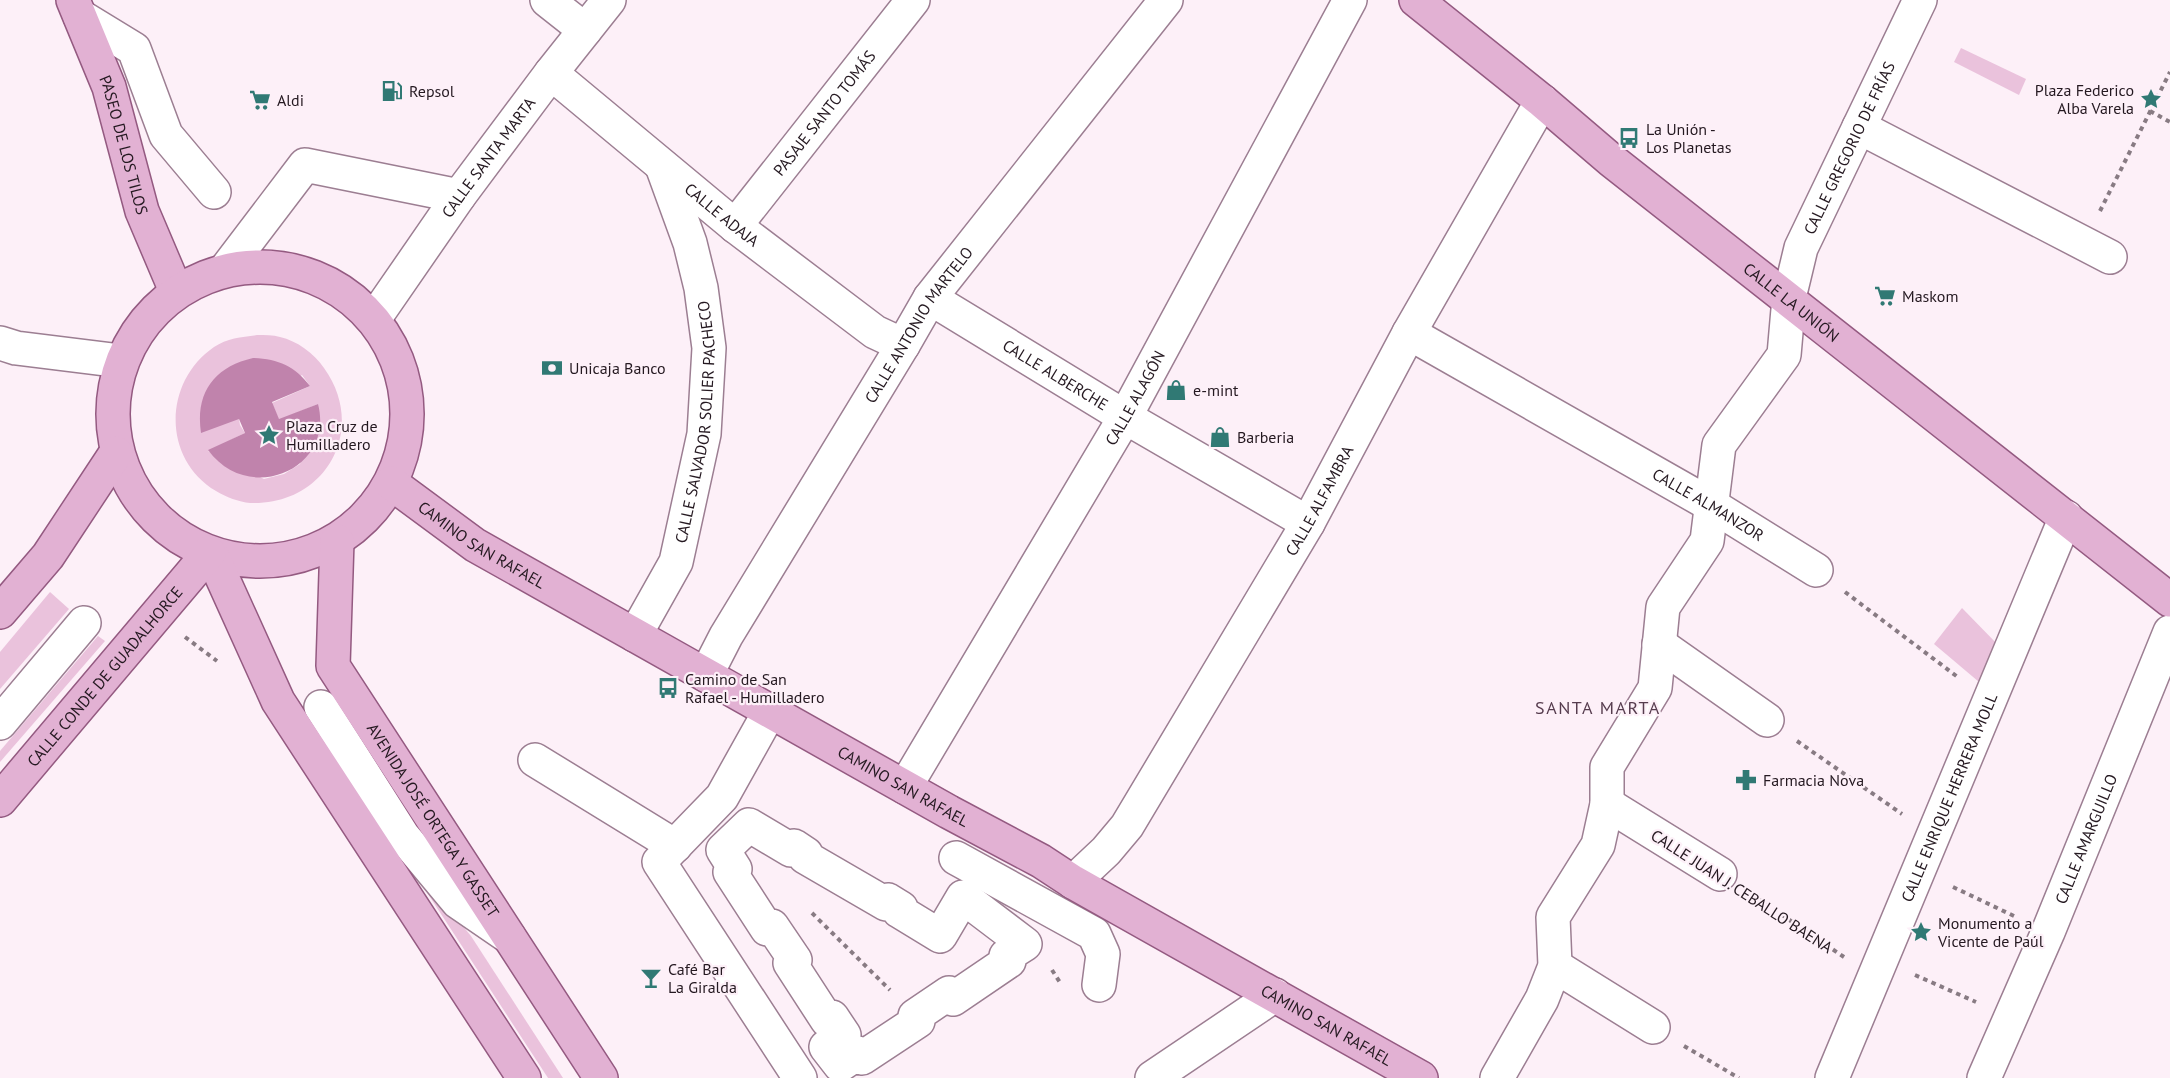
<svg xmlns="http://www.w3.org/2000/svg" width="2170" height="1078" font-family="'PT Sans',sans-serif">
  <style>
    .green { fill: #eac2dc; fill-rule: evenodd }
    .water { fill: #c083ac }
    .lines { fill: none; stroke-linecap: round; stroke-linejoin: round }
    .minor-casing { stroke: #9c7e92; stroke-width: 36 }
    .major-casing { stroke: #945a81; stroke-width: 36 }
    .path { stroke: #887b83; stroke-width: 4; stroke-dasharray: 4.5 4.5; stroke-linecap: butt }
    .minor { stroke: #fff; stroke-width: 33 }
    .major { stroke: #e2b1d3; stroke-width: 33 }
    .labels { text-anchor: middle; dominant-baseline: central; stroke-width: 4.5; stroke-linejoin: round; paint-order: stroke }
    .poi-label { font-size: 16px; fill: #251921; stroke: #fdf0f8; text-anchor: start }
    .street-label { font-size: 16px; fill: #251921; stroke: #fdf0f8 }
    .neighbourhood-label { font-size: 18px; letter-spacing: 1.5px; fill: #563c4e; stroke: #fdf0f8 }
  </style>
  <rect width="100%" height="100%" fill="#fdf0f8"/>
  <g class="green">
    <path d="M1961,48L2026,79L2019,95L1954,62Z"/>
    <path d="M257,335C265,335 273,335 280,337C297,341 314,353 324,368C368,429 326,506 250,503C239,502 226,497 216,491C162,459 163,382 214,347C227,338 242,337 257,335ZM302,375L310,386L272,403L279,420L318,404L300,464L284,474L264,479L208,451L245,433L240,425L239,419Z"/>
    <path d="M50,592L69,609L0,689V652Z"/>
    <path d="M1962,608L2000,647L1985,687L1934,644Z"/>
    <path d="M98,636L105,641L0,762V751Z"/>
    <path d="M396,845L471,936L563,1078H548Z"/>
  </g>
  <path class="water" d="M253,358C278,359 295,366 310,386L272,402L279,419L318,404C335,469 249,506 208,450L245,433L239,419L201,433C195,393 214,367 253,358Z"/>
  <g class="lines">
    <defs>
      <g id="minor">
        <path d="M547,0L585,30"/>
        <path d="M80,16L134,49L166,135L214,192"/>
        <path id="s1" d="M551,73L735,226L875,332L903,345"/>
        <path d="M1859,127L2110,257"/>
        <path id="s2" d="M735,226L913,0"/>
        <path d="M226,269L305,165L459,196"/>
        <path id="s3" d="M930,298L1125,417L1308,523"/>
        <path id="s4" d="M374,319L459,196L551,73L609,0"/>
        <path id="s5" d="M1409,333L1713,506L1816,570"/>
        <path d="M0,343L16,348L121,361"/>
        <path id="s6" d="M635,635L676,562L704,434L709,348L701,288L690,243L662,166"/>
        <path d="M1659,644L1767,720"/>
        <path id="s7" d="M706,675L726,636L903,345L930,298L1166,0"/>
        <path d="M321,707L403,836L458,902L509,937"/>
        <path d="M770,711L722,797L659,862L800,1078"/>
        <path d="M0,723L84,623"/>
        <path d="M535,760L675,846"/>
        <path id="s8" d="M905,787L1125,417L1350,0"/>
        <path d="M1607,804L1720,874"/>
        <path d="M749,825L791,850L794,846L806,854L805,857L886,904L888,900L901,908L899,911L940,936L963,897L1025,944L1006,956L1009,961L953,999L949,993L915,1016L918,1021L862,1058L858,1053L840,1065L826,1047L844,1035L832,1017L827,1020L790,963L795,960L772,926L767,929L730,872L735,869L723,850Z"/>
        <path d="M956,858L1094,934L1103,954L1099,985"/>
        <path id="s9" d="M1073,882L1106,851L1127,826L1308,523L1409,333L1542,101"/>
        <path d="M1555,966L1653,1027"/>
        <path d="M1152,1078L1275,995"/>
        <path id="s10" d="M1497,1078L1542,999L1555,966L1553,917L1598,845L1607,804V767L1655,688L1663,607L1707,541L1719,445L1784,355L1789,298L1801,248L1920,0"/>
        <path id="s11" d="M1832,1078L2066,517"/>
        <path id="s12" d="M1984,1078L2048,932L2170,632"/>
      </g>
      <g id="major">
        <path id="s13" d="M73,0L109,87L142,211L176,291"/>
        <path id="s14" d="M1416,0L1542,101L1611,160L2170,600"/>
        <circle cx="260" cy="414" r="147"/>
        <path id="s15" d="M391,483L475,545L949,812L1041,861L1073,882L1421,1078"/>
        <path id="s16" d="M337,541L333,666L601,1078"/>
        <path d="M212,555L278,701L524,1078"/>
        <path d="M0,612L48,556L116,453"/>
        <path id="s17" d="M0,800L209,553"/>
      </g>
    </defs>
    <use href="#minor" class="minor-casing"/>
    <use href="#major" class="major-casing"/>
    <g class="path">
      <path d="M2150,111L2170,122"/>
      <path d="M2100,211L2170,72"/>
      <path d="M1845,592L1959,678"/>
      <path d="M185,637L217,661"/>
      <path d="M1797,741L1902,814"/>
      <path d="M1953,887L2014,916"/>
      <path d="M1751,894L1844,957"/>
      <path d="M812,913L890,990"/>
      <path d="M1052,970L1061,984"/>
      <path d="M1915,975L1976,1002"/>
      <path d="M1684,1046L1739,1078"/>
    </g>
    <use href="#minor" class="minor"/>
    <use href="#major" class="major"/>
  </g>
  <defs>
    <symbol id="fuel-bare" viewBox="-9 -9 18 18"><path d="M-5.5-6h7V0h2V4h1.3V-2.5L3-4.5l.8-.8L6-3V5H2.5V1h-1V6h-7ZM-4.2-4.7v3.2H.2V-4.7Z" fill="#307974" stroke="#fdf0f8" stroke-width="2.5" paint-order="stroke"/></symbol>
    <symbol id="sight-bare" viewBox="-9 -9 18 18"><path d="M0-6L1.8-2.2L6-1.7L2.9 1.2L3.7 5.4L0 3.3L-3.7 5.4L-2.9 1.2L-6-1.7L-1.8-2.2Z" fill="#307974" stroke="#fdf0f8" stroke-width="2.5" paint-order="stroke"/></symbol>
    <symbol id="supermarket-bare" viewBox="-9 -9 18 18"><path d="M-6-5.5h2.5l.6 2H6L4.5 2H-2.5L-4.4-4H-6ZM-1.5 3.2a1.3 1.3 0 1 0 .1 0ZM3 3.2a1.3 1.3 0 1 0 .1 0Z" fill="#307974" stroke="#fdf0f8" stroke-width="2.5" paint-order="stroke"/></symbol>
    <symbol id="bus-bare" viewBox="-9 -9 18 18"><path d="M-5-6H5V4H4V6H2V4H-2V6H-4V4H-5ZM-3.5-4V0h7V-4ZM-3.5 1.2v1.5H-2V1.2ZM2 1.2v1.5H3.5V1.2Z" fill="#307974" stroke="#fdf0f8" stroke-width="2.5" paint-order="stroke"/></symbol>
    <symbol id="bank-bare" viewBox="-9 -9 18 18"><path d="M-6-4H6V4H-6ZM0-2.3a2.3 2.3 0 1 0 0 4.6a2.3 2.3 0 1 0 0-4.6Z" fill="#307974" stroke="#fdf0f8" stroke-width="2.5" paint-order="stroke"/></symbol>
    <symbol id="shop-bare" viewBox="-9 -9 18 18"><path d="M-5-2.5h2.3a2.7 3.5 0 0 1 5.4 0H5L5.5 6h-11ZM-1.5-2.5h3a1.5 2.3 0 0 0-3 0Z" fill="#307974" stroke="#fdf0f8" stroke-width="2.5" paint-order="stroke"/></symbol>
    <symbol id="pharmacy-bare" viewBox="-9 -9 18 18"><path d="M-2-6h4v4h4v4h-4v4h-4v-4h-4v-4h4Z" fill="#307974" stroke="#fdf0f8" stroke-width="2.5" paint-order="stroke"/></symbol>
    <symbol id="bar-bare" viewBox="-9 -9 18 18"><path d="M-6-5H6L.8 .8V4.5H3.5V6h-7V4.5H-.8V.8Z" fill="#307974" stroke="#fdf0f8" stroke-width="2.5" paint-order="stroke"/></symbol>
  </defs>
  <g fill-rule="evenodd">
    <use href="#fuel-bare" x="377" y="76" width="30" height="30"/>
    <use href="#sight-bare" x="2136" y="84" width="30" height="30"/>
    <use href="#supermarket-bare" x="245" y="85" width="30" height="30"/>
    <use href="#bus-bare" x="1614" y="123" width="30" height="30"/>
    <use href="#supermarket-bare" x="1870" y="281" width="30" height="30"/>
    <use href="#bank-bare" x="537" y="353" width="30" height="30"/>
    <use href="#shop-bare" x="1161" y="375" width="30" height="30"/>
    <use href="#sight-bare" x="254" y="420" width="30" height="30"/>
    <use href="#shop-bare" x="1205" y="422" width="30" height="30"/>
    <use href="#bus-bare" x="653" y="673" width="30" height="30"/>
    <use href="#pharmacy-bare" x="1731" y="765" width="30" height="30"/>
    <use href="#sight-bare" x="1906" y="917" width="30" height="30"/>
    <use href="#bar-bare" x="636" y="963" width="30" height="30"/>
  </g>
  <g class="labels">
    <g class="poi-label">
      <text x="2134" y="90" text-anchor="end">Plaza Federico<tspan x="2134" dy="18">Alba Varela</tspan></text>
      <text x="409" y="91">Repsol</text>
      <text x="277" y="100">Aldi</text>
      <text x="1646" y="129">La Unión -<tspan x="1646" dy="18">Los Planetas</tspan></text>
      <text x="1902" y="296">Maskom</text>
      <text x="569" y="368">Unicaja Banco</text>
      <text x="1193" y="390">e-mint</text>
      <text x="286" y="426">Plaza Cruz de<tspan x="286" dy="18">Humilladero</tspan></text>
      <text x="1237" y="437">Barberia</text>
      <text x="685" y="679">Camino de San<tspan x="685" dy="18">Rafael - Humilladero</tspan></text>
      <text x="1763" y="780">Farmacia Nova</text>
      <text x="1938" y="923">Monumento a<tspan x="1938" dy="18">Vicente de Paúl</tspan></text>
      <text x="668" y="969">Café Bar<tspan x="668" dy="18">La Giralda</tspan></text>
    </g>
    <g class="street-label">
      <text stroke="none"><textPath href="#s2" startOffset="144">PASAJE SANTO TOMÁS</textPath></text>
      <text stroke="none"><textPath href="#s13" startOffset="154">PASEO DE LOS TILOS</textPath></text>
      <text stroke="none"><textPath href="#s10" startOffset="1020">CALLE GREGORIO DE FRÍAS</textPath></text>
      <text stroke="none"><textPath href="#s4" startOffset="198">CALLE SANTA MARTA</textPath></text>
      <text stroke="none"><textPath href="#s1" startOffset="222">CALLE ADAJA</textPath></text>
      <text stroke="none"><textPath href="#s14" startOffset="482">CALLE LA UNIÓN</textPath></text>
      <text stroke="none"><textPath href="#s7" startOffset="410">CALLE ANTONIO MARTELO</textPath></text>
      <text stroke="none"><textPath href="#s3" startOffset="147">CALLE ALBERCHE</textPath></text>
      <text stroke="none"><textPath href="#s8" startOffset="452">CALLE ALAGÓN</textPath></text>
      <text stroke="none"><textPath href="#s6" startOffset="226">CALLE SALVADOR SOLIER PACHECO</textPath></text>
      <text stroke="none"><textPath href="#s9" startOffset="456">CALLE ALFAMBRA</textPath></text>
      <text stroke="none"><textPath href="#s5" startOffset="345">CALLE ALMANZOR</textPath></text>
      <text stroke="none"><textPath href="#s15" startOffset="110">CAMINO SAN RAFAEL</textPath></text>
      <text stroke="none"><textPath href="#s17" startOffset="162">CALLE CONDE DE GUADALHORCE</textPath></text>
      <text stroke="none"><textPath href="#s15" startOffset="596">CAMINO SAN RAFAEL</textPath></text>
      <text stroke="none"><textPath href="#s11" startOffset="304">CALLE ENRIQUE HERRERA MOLL</textPath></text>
      <text stroke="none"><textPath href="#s16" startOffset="309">AVENIDA JOSÉ ORTEGA Y GASSET</textPath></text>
      <text stroke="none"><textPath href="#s12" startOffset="260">CALLE AMARGUILLO</textPath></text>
      <text transform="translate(1742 891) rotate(33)">CALLE JUAN J. CEBALLO BAENA</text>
      <text stroke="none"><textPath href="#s15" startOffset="1082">CAMINO SAN RAFAEL</textPath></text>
    </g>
    <g class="neighbourhood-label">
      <text x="1598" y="707">SANTA MARTA</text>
    </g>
  </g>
</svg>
